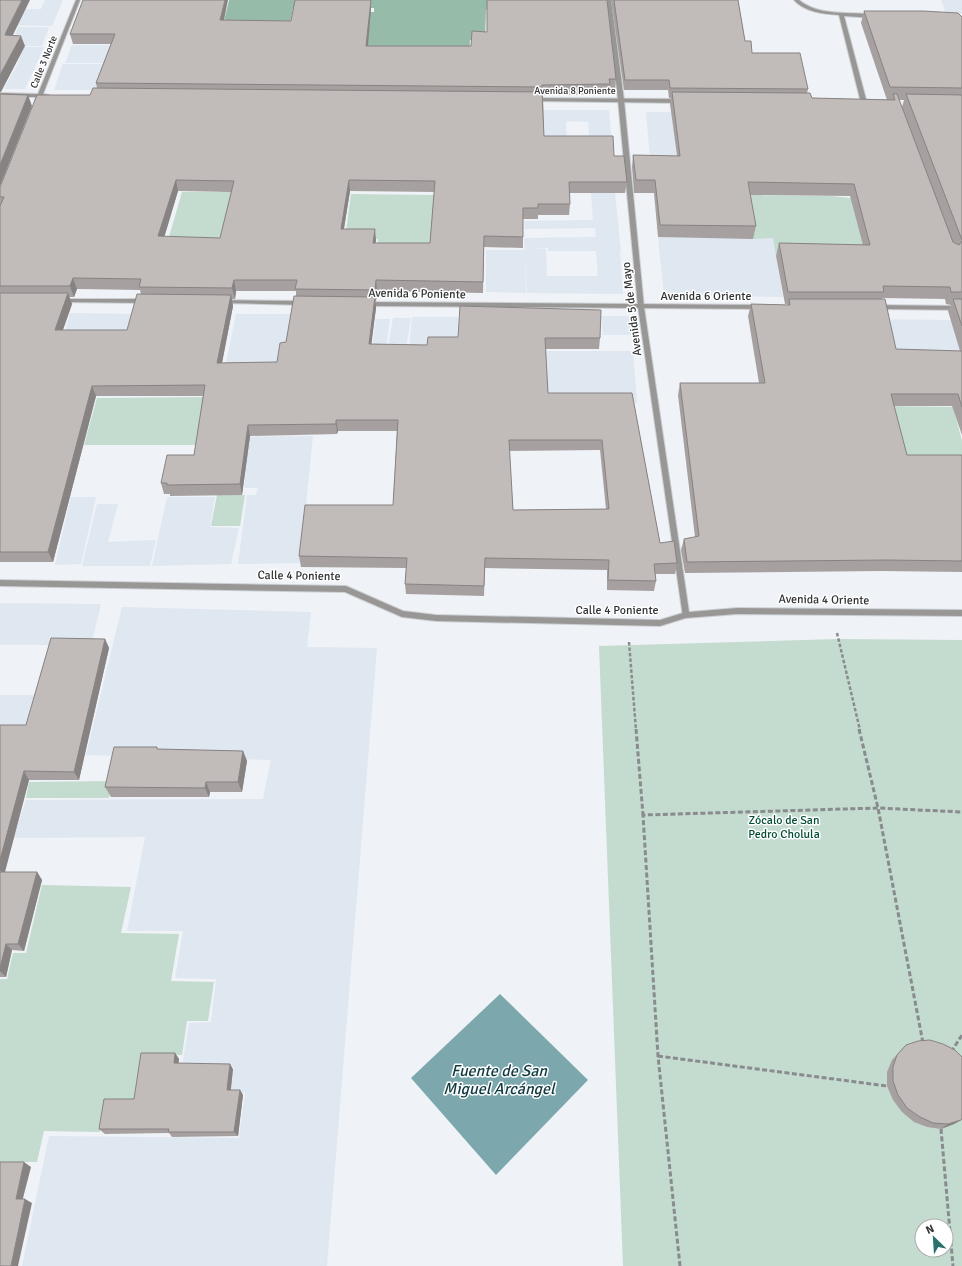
<svg xmlns="http://www.w3.org/2000/svg" width="962" height="1266" font-family="Signika,sans-serif">
  <style>
    .built { fill: #dfe7f1; fill-rule: evenodd }
    .green { fill: #c4dbcf; fill-rule: evenodd }
    .forest { fill: #96bba9 }
    .water { fill: #7ba7ad }
    .lines { fill: none; stroke-linecap: round; stroke-linejoin: round }
    .minor-casing { stroke: #cdd0d3; stroke-width: 2 }
    .tertiary-casing { stroke: #cdd0d3; stroke-width: 2 }
    .path-far1 { stroke: #898b8e; stroke-width: 2.5; stroke-dasharray: 3.5 2; stroke-linecap: butt }
    .path { stroke: #898b8e; stroke-width: 3; stroke-dasharray: 5 2.5; stroke-linecap: butt }
    .minor { fill: #999796; fill-rule: evenodd }
    .tertiary { fill: #999796; fill-rule: evenodd }
    .wall { fill: #a6a1a0; fill-rule: evenodd }
    .shaded-wall { fill: #878382 }
    .building { fill: #c1bbba; stroke: #878382; fill-rule: evenodd }
    .labels { text-anchor: middle; dominant-baseline: central; stroke-width: 3; stroke-linejoin: round; paint-order: stroke }
    .far-street-label { font-size: 10px; fill: #323335; stroke: #fff }
    .street-label { font-size: 12px; fill: #323335; stroke: #fff }
    .park-label { font-size: 12px; fill: #034d35; stroke: #fff }
    .near-water-label { font-size: 16px; font-style: italic; fill: #103b40; stroke: #fff }
  </style>
  <rect width="100%" height="100%" fill="#eff2f6"/>
  <g class="built">
    <path d="M45,0H63L52,26L0,25V9H41Z"/>
    <path d="M941,0H962V14H946Z"/>
    <path d="M18,27H49L42,46H10Z"/>
    <path d="M72,45H115L108,63H65Z"/>
    <path d="M23,47H44L25,89H4L18,63Z"/>
    <path d="M63,64H109L99,90H54Z"/>
    <path d="M544,110H609L612,145H590L588,122L566,121L567,145H545Z"/>
    <path d="M646,112H671L678,168H651Z"/>
    <path d="M591,193H615L621,251H620L623,294L527,293L524,238L596,237L595,228L525,229L524,221L593,220ZM533,248H548V251H596L598,276H547L546,249Z"/>
    <path d="M658,237L773,238L783,297L664,295Z"/>
    <path d="M486,250H525L526,293L486,292Z"/>
    <path d="M70,313L136,314L127,340H63Z"/>
    <path d="M236,314H292L285,352L277,373H224Z"/>
    <path d="M601,316H629L631,335H603Z"/>
    <path d="M412,317H458L457,346L409,354Z"/>
    <path d="M393,318H411L405,354H387Z"/>
    <path d="M376,319H390L385,354H371Z"/>
    <path d="M859,319L951,320L956,335L962,336V363L892,362Z"/>
    <path d="M507,351H633L637,403H548Z"/>
    <path d="M313,436L300,563L238,564L247,495H256L258,488H244L246,474H239L244,437Z"/>
    <path d="M71,497H96L81,564L55,565Z"/>
    <path d="M167,497H215L210,527L239,528L231,564L152,566Z"/>
    <path d="M97,504H118L108,542L156,540L150,566H82Z"/>
    <path d="M0,603L101,604L91,645H0Z"/>
    <path d="M122,607L311,612L307,647L377,648L327,1266H22L49,1136L239,1138L245,1093H231L234,1067H182L189,1023L211,1022L216,979L175,978L183,931H127L145,837L13,838L26,800L263,799L271,760L86,755Z"/>
    <path d="M0,695H42L32,732H0Z"/>
  </g>
  <g class="green">
    <path d="M226,168L254,169L223,238L169,237L182,192H220Z"/>
    <path d="M351,194L435,195L431,254L376,255L378,239H345Z"/>
    <path d="M746,195L831,196L851,198L899,245L776,256L773,238L753,239Z"/>
    <path d="M209,397L197,445H84L97,398Z"/>
    <path d="M886,406L953,407L962,441V467H902Z"/>
    <path d="M217,495H245L240,526H211Z"/>
    <path d="M838,639L962,640V1266H623L599,646ZM922,1226H946V1250H922Z"/>
    <path d="M112,781L109,798H26L29,782Z"/>
    <path d="M42,885L131,887L121,933L179,934L171,981L214,982L208,1021H187L182,1055L142,1054L134,1099H106L100,1132L44,1131L37,1162H0V979H7L13,953H26Z"/>
  </g>
  <path class="forest" d="M229,0H489V9L486,10L485,40H470L469,56H364L369,12H374V8H293L289,28L220,38Z"/>
  <path class="water" d="M500,994L588,1080L496,1175L411,1078Z"/>
  <g class="lines">
    <defs>
      <g id="minor">
        <path d="M76,0H80L43,94L49,95V97L42,98L40,101L38,102L35,100L36,97H0V93L38,94Z"/>
        <path d="M794,0H799C819,17 850,11 875,15V17L873,18L844,16L867,103L866,104L861,103L839,15C823,14 805,12 794,0Z"/>
        <path d="M533,98L681,99L684,101L681,103L531,101V99Z"/>
        <path d="M61,299H145L148,301L145,303L59,302L58,301Z"/>
        <path d="M223,300L303,301L306,303L303,305L221,303L220,302Z"/>
        <path d="M363,302L761,305L764,307L761,309L365,306L362,304Z"/>
        <path d="M875,305L962,306V310L877,309H875Z"/>
        <path d="M0,580L346,586L403,611L436,615L660,620L686,612L689,613L690,615L689,617L660,626L436,621L402,617L345,592L0,586Z"/>
      </g>
      <path id="tertiary" d="M607,0H611L624,100L644,307L689,612L737,608L962,610V616L737,614L686,618L683,617L638,307L618,100Z"/>
    </defs>
    <use href="#minor" class="minor-casing"/>
    <use href="#tertiary" class="tertiary-casing"/>
    <g class="path-far1">
      <path d="M837,633L860,730"/>
      <path d="M629,642L636,730"/>
    </g>
    <g class="path">
      <path d="M636,729L643,815"/>
      <path d="M859,729L878,808L923,1043"/>
      <path d="M951,1052L962,1035"/>
      <path d="M658,1056L887,1086"/>
      <path d="M941,1129L953,1266"/>
      <path d="M680,1266L658,1056L643,815L878,808L962,812"/>
    </g>
    <use href="#minor" class="minor"/>
    <use href="#tertiary" class="tertiary"/>
  </g>
  <g class="wall">
    <path d="M611,0H738L745,41L752,53L808,89L807,93L812,98L891,100H887L861,23L864,11L962,17V435L952,406H894L907,455H962V572L881,571L685,573L681,550L684,539L695,537L678,395L680,383H759L748,316L751,304L788,305V304H785L776,256L779,243L863,245L850,196L750,195L756,226L753,239L658,237L654,193H634L632,167L633,155L677,156L670,104L671,98H669L668,90H624ZM899,100H904L902,107L940,208ZM882,298L945,299L946,304L951,305L948,311L960,351L896,349Z"/>
    <path d="M371,9L368,46L616,79L615,90L609,89V94L543,95L544,136L614,156L627,182L625,193H569L570,204L569,215H538V219H523V248L484,247L483,293L377,291L376,301H375L376,308L371,344L427,345L458,337L600,338L599,349H545L548,393H632L660,543L677,563L675,574H655L656,581L654,591L607,590V570L485,568L484,596L406,594L405,584L406,568L301,567L299,556L393,505L397,431H338L337,434L250,436L242,495L170,496V494H164L161,483L194,455L203,396H96L53,562H0V197L90,95L97,88L96,83L111,44H73L70,34L224,20L291,21ZM178,191L231,192L220,238L164,237ZM350,191L434,192L430,243H375L376,240L344,229ZM77,289L140,290L141,294L127,330H63L72,304L69,297H74ZM236,291H296V296L286,342L277,362L222,363L233,306L232,299H235ZM600,450L606,509L513,510L509,451Z"/>
    <path d="M105,639L109,648L79,780H29L5,872H37L42,880L24,951L12,950L6,977H0V725H26Z"/>
    <path d="M158,749L243,751L247,761L242,792H210L209,797H111L105,787Z"/>
    <path d="M906,1045L961,1120L954,1124L941,1129L927,1127L914,1122L902,1112L893,1100L887,1086V1072L892,1060Z"/>
    <path d="M175,1053L179,1059L178,1063L233,1069L231,1090H240L243,1095L238,1136L172,1137L169,1133L105,1134L99,1129L134,1099Z"/>
  </g>
  <g class="shaded-wall">
    <path d="M22,0H30L10,41L5,35L7,30Z"/>
    <path d="M225,0H228L222,30L220,20Z"/>
    <path d="M371,0V9L367,56L366,46Z"/>
    <path d="M21,36L25,46L1,92H0V75Z"/>
    <path d="M28,95L32,106L0,186V165Z"/>
    <path d="M176,180L178,191L161,248L158,236Z"/>
    <path d="M349,180L350,191L342,240L341,229Z"/>
    <path d="M375,229L376,240L374,254L373,243Z"/>
    <path d="M73,278L77,289L74,297L70,286Z"/>
    <path d="M234,280L236,291L235,299L232,288Z"/>
    <path d="M376,280L377,291L376,301L375,290Z"/>
    <path d="M68,293L72,304L59,341L55,330Z"/>
    <path d="M231,295L233,306L220,373L217,363Z"/>
    <path d="M375,297L376,308L370,355L369,344Z"/>
    <path d="M92,386L96,396L53,562L48,552Z"/>
    <path d="M336,420L338,431L337,434L336,424Z"/>
    <path d="M248,425L250,436L242,495L240,484Z"/>
    <path d="M105,639L109,648L79,780L74,772Z"/>
    <path d="M243,751L247,761L242,792L238,782Z"/>
    <path d="M24,771L29,780L4,875L0,870V860Z"/>
    <path d="M206,782L210,792L209,797L205,788Z"/>
    <path d="M37,872L42,880L24,951L18,944Z"/>
    <path d="M6,944L12,950L6,977L0,971V968Z"/>
    <path d="M175,1053L179,1059L178,1069L174,1063Z"/>
    <path d="M230,1064L233,1069L230,1095L227,1090Z"/>
    <path d="M240,1090L243,1095L238,1136L234,1132Z"/>
    <path d="M961,1120L954,1124L941,1129L948,1124Z"/>
    <path d="M24,1162L31,1167L22,1202L16,1199Z"/>
    <path d="M25,1199L32,1203L18,1266H11Z"/>
  </g>
  <g class="building">
    <path d="M0,0H22L7,30L5,35L21,36L0,75Z"/>
    <path d="M83,0H225L220,20L291,21L295,0H371L366,46H471L472,31L487,32V0H607L616,79H609L610,84L542,85V87L96,83L115,34H70Z"/>
    <path d="M614,0H738L745,41H751L752,53H800L808,89L670,88L669,80H625Z"/>
    <path d="M864,11H923L958,13L962,17V88L890,87Z"/>
    <path d="M93,88L542,92L544,136H613L614,156H624L627,182H569L570,204H538V208H523V237L484,236L483,282L376,280L375,290L295,289L297,280H234L232,288L139,287L141,279L73,278L70,286H0V206L4,197H0V187L37,95H90ZM176,180L234,181L220,238L158,236ZM349,180L435,181L430,243H373L375,229H341Z"/>
    <path d="M672,92L810,93L812,98L895,100L893,94H897L953,242L959,245L962,241V292H951L950,287L883,286L884,292H788L779,243L870,245L854,184L748,182L756,226L660,225L655,180H636L633,155L680,156Z"/>
    <path d="M0,94L28,95L0,165Z"/>
    <path d="M906,94L962,95V240Z"/>
    <path d="M0,293H68L55,330H127L137,294L231,295L217,363L277,362L280,343L286,342L294,296L375,297L369,344L427,345L428,337H458L460,306L601,310L600,338H545L548,393H632L660,543L674,541L677,563L654,564L656,581L608,580L609,560L485,558L484,586L405,584L407,558L299,556L305,505H393L398,420H336V424L248,425L240,484L167,485V483H161L167,455H194L205,385L92,386L48,552H0ZM509,440H602L609,509L513,510Z"/>
    <path d="M789,299H885L896,349L962,351V407L958,394H891L907,455H962V561L886,560L687,562L684,539L699,536L680,383H765L751,304L790,305Z"/>
    <path d="M953,299H962V326Z"/>
    <path d="M51,638L105,639L74,772L24,771L0,860V725H26Z"/>
    <path d="M114,747H157V749L243,751L238,782H206L205,788L105,787Z"/>
    <path d="M0,872H37L18,944H6L0,968Z"/>
    <path d="M930,1040L943,1044L955,1050L962,1057V1118L961,1120L948,1124L933,1123L920,1117L907,1108L898,1095L893,1081V1067L897,1055L906,1045L918,1041Z"/>
    <path d="M141,1053H175L174,1063L230,1064L227,1090H240L234,1132H168L169,1129H99L104,1099H134Z"/>
    <path d="M0,1162H24L16,1199H25L11,1266H0Z"/>
  </g>
  <g class="labels">
    <g class="far-street-label">
      <text transform="translate(44 62) rotate(-68)">Calle 3 Norte</text>
      <text x="575" y="91">Avenida 8 Poniente</text>
    </g>
    <g class="street-label">
      <text transform="translate(417 294) rotate(1)">Avenida 6 Poniente</text>
      <text x="706" y="296">Avenida 6 Oriente</text>
      <text transform="translate(632 309) rotate(-97)">Avenida 5 de Mayo</text>
      <text transform="translate(299 576) rotate(1)">Calle 4 Poniente</text>
      <text transform="translate(824 600) rotate(1)">Avenida 4 Oriente</text>
      <text x="617" y="610">Calle 4 Poniente</text>
    </g>
    <g class="park-label">
      <text x="784" y="820">Zócalo de San<tspan x="784" dy="14">Pedro Cholula</tspan></text>
    </g>
    <g class="near-water-label">
      <text x="499" y="1071">Fuente de San<tspan x="499" dy="18">Miguel Arcángel</tspan></text>
    </g>
  </g>
  <g transform="translate(934 1238) rotate(335)"><circle r="19" fill="#ffffff" stroke="#adadae"/>
  <path d="M0-3L7 15L0 10L-7 15Z" fill="#29716a"/>
  <text y="-6" font-size="11" font-weight="bold" text-anchor="middle" fill="#323335">N</text>
  </g>
</svg>
